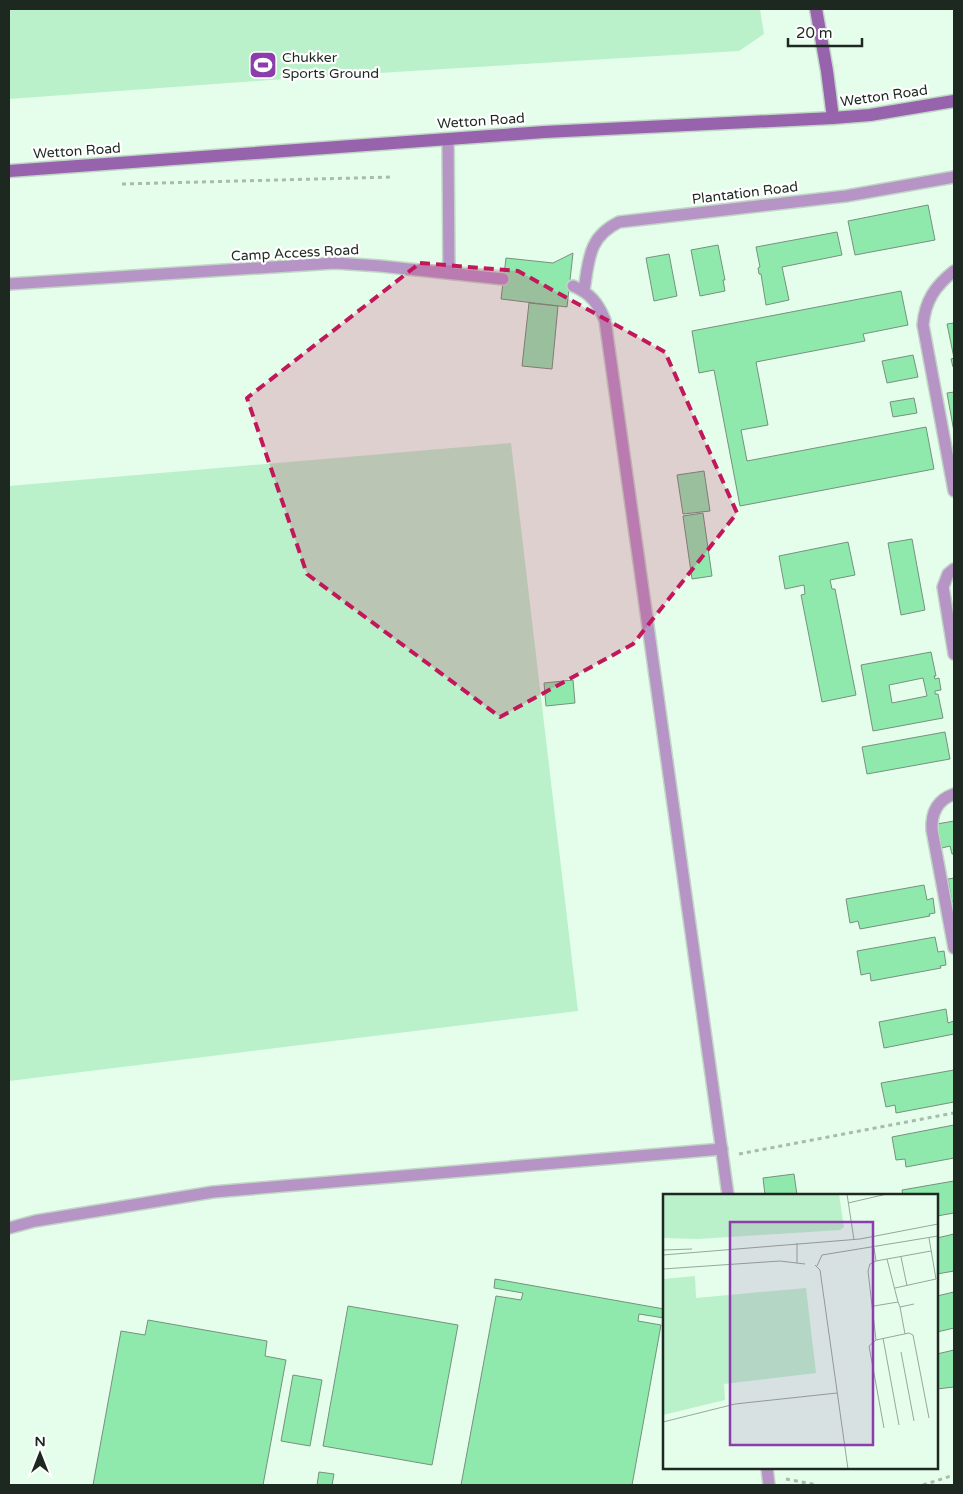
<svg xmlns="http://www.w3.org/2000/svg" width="963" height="1494" font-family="'Varela Round',sans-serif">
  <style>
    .green { fill: #baf1ca }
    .building { fill: #8fe9ad; stroke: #75927d; fill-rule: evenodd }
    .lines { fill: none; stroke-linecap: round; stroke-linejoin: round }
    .lane-casing { stroke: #c1d7c6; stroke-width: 14 }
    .secondary-casing { stroke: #c1d7c6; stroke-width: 15 }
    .path { stroke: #a7bcac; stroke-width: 3; stroke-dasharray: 4 4; stroke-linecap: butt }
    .lane { stroke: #b794c6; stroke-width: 11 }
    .secondary { stroke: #9763ad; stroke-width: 12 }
    .marked { fill: #c2185b; fill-opacity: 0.2; stroke: #c2185b; stroke-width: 4; stroke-dasharray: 10 6; stroke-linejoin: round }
    .labels { text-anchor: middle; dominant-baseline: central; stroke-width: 4.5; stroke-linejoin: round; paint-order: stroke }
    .poi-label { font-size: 14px; fill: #1c2820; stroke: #fff; text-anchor: start }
    .street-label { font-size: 14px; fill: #1c2820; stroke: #fff }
    .inset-road { fill: none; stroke: #95a89a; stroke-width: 1 }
    .view { fill: #8c3cab; fill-opacity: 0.15; stroke: #8c3cab; stroke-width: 2.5 }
    .inset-edge { fill: none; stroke: #1c2820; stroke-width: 2.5 }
  </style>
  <rect width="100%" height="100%" fill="#e5feeb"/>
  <g class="green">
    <path d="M9,9H760L764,34L739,51L297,78L9,99Z"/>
    <path d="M511,443L578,1011L9,1081V486Z"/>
  </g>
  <g class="building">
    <path d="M928,205L935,240L855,255L848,221Z"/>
    <path d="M837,232L842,255L782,267L789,300L766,305L761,274H759L758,268L760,267L756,247Z"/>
    <path d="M718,245L725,280H723L725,291L700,296L691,250Z"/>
    <path d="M573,253L567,307L501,299L506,258L553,263Z"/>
    <path d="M669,254L677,296L654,301L646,258Z"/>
    <path d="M901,291L908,325L863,334L865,341L756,362L768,425L741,430L747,461L926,427L934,469L740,506L714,370L699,373L692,331Z"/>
    <path d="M529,303L558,306L552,369L522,366Z"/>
    <path d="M954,323V367H953L951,359L954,358L947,324Z"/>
    <path d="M913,355L918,377L887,383L882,361Z"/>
    <path d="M954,392V432L947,393Z"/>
    <path d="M914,398L917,413L893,417L890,402Z"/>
    <path d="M704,471L710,511L683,514L677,475Z"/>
    <path d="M703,513L712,576L692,579L683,516Z"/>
    <path d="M912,539L925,610L901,615L888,543Z"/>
    <path d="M848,542L855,575L830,580L832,589H835L856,695L822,702L801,595L805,594L804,585L785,589L779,556Z"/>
    <path d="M931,652L936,676H934L935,679L939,678L941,690L935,691V694H938L943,718L873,731L861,665ZM923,678L927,696L892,703L889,685Z"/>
    <path d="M573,680L575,703L546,706L544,683Z"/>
    <path d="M945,732L950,759L867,774L862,747Z"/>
    <path d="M954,821V854H952L950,846L942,848L937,824Z"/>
    <path d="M954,878V902H952L948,879Z"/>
    <path d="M924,885L927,900L933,898L935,913L929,914L930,916L860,929L858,921L850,923L846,899Z"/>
    <path d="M935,937L938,952L944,951L946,965L940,966L941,968L871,981L870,973L861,975L857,951Z"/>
    <path d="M946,1009L948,1023L954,1021V1034L884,1048L879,1022Z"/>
    <path d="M954,1070V1102L896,1113L895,1105L886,1107L881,1083Z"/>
    <path d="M954,1125V1158L906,1167L905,1159L896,1160L892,1137Z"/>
    <path d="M794,1174L797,1195H765L763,1178Z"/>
    <path d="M954,1181V1213L937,1216V1195H903L902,1190Z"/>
    <path d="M954,1234V1271L937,1274V1238Z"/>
    <path d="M495,1279L664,1309V1318L639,1314L638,1321L661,1325L632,1485H461L496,1296L521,1300L523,1293L494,1288Z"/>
    <path d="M954,1292V1328L937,1332V1296Z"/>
    <path d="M348,1306L458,1325L432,1465L323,1446Z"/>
    <path d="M148,1320L267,1341L265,1356L286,1360L263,1485H93L121,1331L145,1335Z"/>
    <path d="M954,1350V1387L937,1389V1354Z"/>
    <path d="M293,1375L322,1380L310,1446L281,1441Z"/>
    <path d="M319,1472L334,1474L332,1485H317Z"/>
  </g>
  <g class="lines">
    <defs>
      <g id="lane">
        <path d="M448,139L449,273"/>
        <path d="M954,271C935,286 925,301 923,325L954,491"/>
        <path d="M9,284L335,263L380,266L503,279"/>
        <path d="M573,286C590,293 598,303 605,320L728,1195"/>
        <path d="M584,290C589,260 588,237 619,222L846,196L954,177"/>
        <path d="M954,569L948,574L943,587L954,654"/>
        <path d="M954,794C937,800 931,813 932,830L954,948"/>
        <path d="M9,1228L35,1221L213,1192L722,1149"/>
        <path d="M767,1468L769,1485"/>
      </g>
      <g id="secondary">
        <path d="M816,9L827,71L833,118"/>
        <path d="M9,171L544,132L833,118L870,115L954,101"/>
      </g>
    </defs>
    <use href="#lane" class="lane-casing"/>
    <use href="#secondary" class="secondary-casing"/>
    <g class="path">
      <path d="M122,184L394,177"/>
      <path d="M739,1154L954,1113"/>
      <path d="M786,1479L817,1485"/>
      <path d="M923,1485L954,1475"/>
    </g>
    <use href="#lane" class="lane"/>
    <use href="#secondary" class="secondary"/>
  </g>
  <path class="marked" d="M420,263L518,271L665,352L737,513L633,644L500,717L307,574L247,398Z"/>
  <defs>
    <symbol id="stadium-square" viewBox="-11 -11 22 22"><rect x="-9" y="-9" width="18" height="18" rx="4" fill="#8c3cab" stroke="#fff"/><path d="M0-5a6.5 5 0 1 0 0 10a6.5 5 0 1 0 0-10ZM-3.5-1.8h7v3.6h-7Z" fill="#fff"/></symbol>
  </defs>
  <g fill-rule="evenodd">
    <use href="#stadium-square" x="247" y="49" width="32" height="32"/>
  </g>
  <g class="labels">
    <g class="poi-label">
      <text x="282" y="57">Chukker<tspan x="282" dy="16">Sports Ground</tspan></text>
    </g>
    <g class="street-label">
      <text transform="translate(884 96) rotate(-8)">Wetton Road</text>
      <text transform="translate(481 121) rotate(-4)">Wetton Road</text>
      <text transform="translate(77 151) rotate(-4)">Wetton Road</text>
      <text transform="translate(745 193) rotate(-7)">Plantation Road</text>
      <text transform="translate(295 253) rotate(-3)">Camp Access Road</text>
    </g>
  </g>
  <g transform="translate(663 1194)">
    <rect width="275" height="275" fill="#e5feeb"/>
    <path d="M176,0L181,33L177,36L35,45L0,44V0ZM32,82L33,104L143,94L153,179L61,190L62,206L0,221V85Z" fill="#baf1ca"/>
    <path class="inset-road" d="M184,0L191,46M185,9L224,0M134,49V69M211,54L213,67L207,70L205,77L213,146L206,152L221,234M0,56L29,55M0,61L197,45L275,30M238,63L244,92M224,65L235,108M213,67L268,57M152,71L157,76L185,275M154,72L159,61L275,42M0,75L117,67L142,70M232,94L273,85L266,44M211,112L235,108L237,113L251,110M237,113L242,140M220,144L236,231M213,146L246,139L250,141L266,224M238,158L251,227M0,228L72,210L174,199"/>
    <path class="view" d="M67,28H210V251H67Z"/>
    <rect width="275" height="275" class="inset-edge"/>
  </g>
  <rect width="963" height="1494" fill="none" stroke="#1c2820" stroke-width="20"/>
  <g transform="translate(40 1454)" stroke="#ffffff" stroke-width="4" paint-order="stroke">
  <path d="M0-4L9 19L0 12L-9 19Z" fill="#1c2820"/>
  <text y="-8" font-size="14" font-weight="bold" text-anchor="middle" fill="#1c2820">N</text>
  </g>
  <path d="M788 38v8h74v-8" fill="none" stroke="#1c2820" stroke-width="2.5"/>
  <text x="796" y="38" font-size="15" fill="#1c2820" stroke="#ffffff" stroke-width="4" paint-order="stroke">20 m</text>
</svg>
